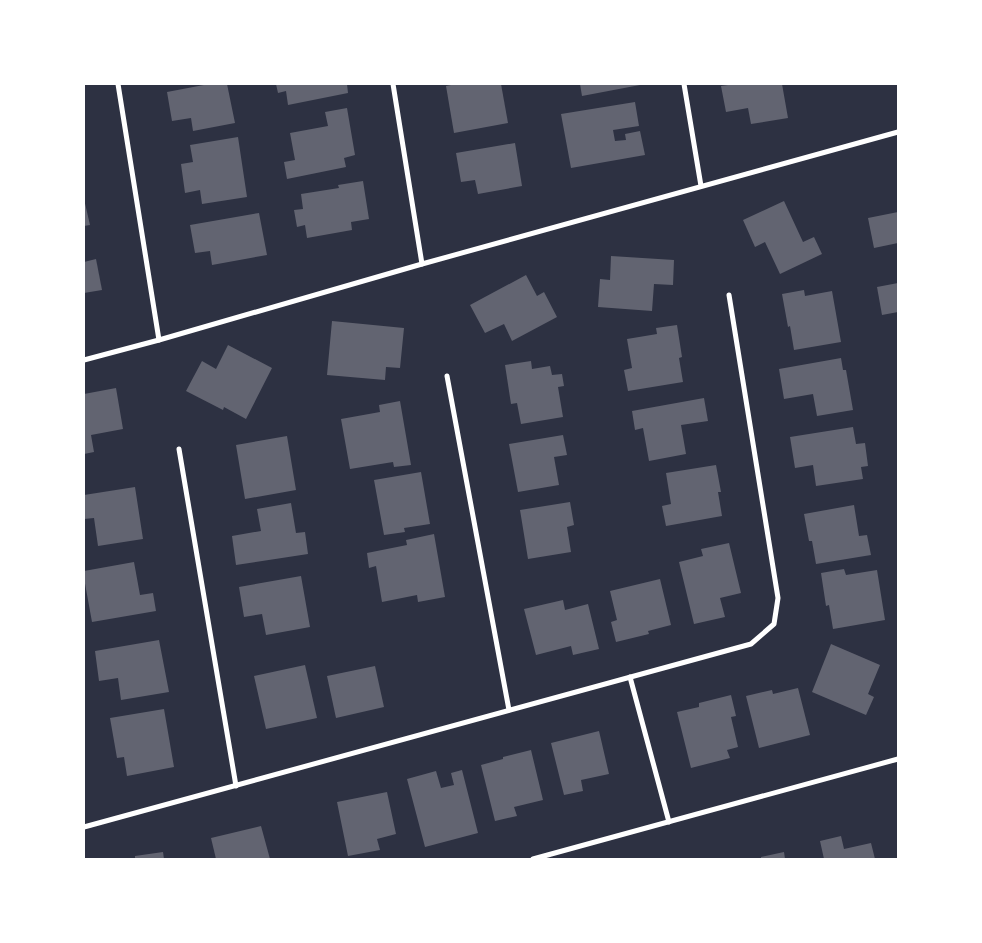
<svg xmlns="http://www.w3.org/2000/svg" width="982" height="943" font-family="'Sofia Sans Condensed',sans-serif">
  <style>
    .building { fill: #626471 }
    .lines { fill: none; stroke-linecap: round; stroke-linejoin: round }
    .minor { stroke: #fff; stroke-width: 5 }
  </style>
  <rect width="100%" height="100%" fill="#2d3142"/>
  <g class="building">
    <path d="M209,84H227L235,123L193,131L191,118L172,121L167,92Z"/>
    <path d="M276,84H347L348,93L288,105L286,91L278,93Z"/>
    <path d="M456,84H501L508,123L454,133L446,86Z"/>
    <path d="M580,84H639L640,85L582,96Z"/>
    <path d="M735,84H782L788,118L751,124L748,108L726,112L721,86Z"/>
    <path d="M635,102L639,126L613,130L615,141L626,140L625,134L640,131L645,155L571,168L561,114Z"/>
    <path d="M347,108L355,155L344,158L346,167L287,179L284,162L295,160L290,133L328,126L325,112Z"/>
    <path d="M238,137L247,197L202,204L200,190L185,193L181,164L193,162L190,145Z"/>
    <path d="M515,143L522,186L478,194L475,180L461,182L456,153Z"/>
    <path d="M363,181L369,219L351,222L352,230L307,238L305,225L297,227L294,210L303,209L301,194L339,188L338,185Z"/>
    <path d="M84,199L90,225L84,226Z"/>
    <path d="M784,201L803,242L814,237L822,254L780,274L765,242L755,247L743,220Z"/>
    <path d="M898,212V243L874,248L868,218Z"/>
    <path d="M259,213L267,255L212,265L210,251L195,253L190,225Z"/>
    <path d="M611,256L674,260L673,285L654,284L652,311L598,307L600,279L610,280Z"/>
    <path d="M96,259L102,290L84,293V262Z"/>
    <path d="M526,275L537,296L544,292L557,317L512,341L504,324L485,333L470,305Z"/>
    <path d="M898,283V312L882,315L877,287Z"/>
    <path d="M804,290L805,296L832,291L841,342L794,350L790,326L788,327L782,294Z"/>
    <path d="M332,321L404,328L400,368L386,367L385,380L327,375Z"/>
    <path d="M677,325L682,357L679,358L683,382L628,391L624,370L632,368L627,339L657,334L656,328Z"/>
    <path d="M228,345L272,368L246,419L224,407L223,410L186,391L202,361L216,369Z"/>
    <path d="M841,358L843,370H846L853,410L817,416L813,394L784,399L779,369Z"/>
    <path d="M531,361L532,369L550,366L552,375L562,374L564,386L558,387L563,417L521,424L517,403L511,404L505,365Z"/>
    <path d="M116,388L123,429L91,435L94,452L84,454V394Z"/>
    <path d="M704,398L708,421L681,425L686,454L649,461L643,428L635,430L632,411Z"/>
    <path d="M400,401L411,465L394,467L393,462L350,469L341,419L380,412L379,405Z"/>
    <path d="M853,427L856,444L865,443L868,466L861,467L863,479L816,486L813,465L795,468L790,437Z"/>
    <path d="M563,435L567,455L554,457L559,485L518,492L509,444Z"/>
    <path d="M287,436L296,490L245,499L236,445Z"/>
    <path d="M716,465L721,492H718L722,516L666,526L662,506L671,504L666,473Z"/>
    <path d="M421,472L430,524L404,528L405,532L384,535L374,480Z"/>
    <path d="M135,487L143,539L98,546L94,518L84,519V495Z"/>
    <path d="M570,502L574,525L567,527L571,552L528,559L520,510Z"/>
    <path d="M291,503L296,533L305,532L308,554L236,565L232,536L261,531L257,509Z"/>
    <path d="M854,505L859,536L867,535L871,555L816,564L812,541H809L804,514Z"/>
    <path d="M434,534L445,597L418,602L417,595L382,602L376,566L369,568L367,553L407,545L406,540Z"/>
    <path d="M729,543L741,593L720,598L725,617L694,624L679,562L703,556L701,549Z"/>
    <path d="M134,562L140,595L153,593L156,611L92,622L84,578V571Z"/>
    <path d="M844,569L846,575L877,570L885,620L833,629L829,605L826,606L821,573Z"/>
    <path d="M301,576L310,627L266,635L262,614L244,617L239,587Z"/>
    <path d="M660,579L671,625L648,631L649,634L616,642L611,622L617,620L610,591Z"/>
    <path d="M563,600L565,610L588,604L599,649L573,655L571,646L536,655L524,609Z"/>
    <path d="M159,640L169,692L121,700L118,678L99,681L95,651Z"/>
    <path d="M831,644L880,665L868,694L874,697L866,715L812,692Z"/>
    <path d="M305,665L317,718L266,729L254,676Z"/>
    <path d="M375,666L384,707L336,718L327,676Z"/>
    <path d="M798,688L810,735L759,748L746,696L772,690L773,694Z"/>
    <path d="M731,695L736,716L731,717L738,747L727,750L730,758L691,768L677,712L699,707V703Z"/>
    <path d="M164,709L174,767L127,776L124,757L117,758L110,718Z"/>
    <path d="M599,731L609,774L581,780L583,791L564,795L551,743Z"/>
    <path d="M531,750L543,800L514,807L517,816L495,821L481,765L503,759V757Z"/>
    <path d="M462,770L478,833L425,847L407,779L436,771L441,788L454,785L451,773Z"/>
    <path d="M387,792L396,834L377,839L380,850L348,856L337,802Z"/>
    <path d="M261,826L270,859H216L211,838Z"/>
    <path d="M841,836L844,849L871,843L875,859H824L820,841Z"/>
    <path d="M163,852L164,859H135V856Z"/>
    <path d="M784,852L785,859H761V857Z"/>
  </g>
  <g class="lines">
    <g class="minor">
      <path d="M118,84L159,340"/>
      <path d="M393,84L422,264"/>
      <path d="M684,84L701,186"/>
      <path d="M84,360L159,340L422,264L898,132"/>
      <path d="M447,376L509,710"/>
      <path d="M179,449L236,786"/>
      <path d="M630,677L669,822"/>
      <path d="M84,827L751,644L774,624L778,598L729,295"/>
      <path d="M533,859L898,759"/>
    </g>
  </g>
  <rect width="982" height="943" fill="none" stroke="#ffffff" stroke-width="170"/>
</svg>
